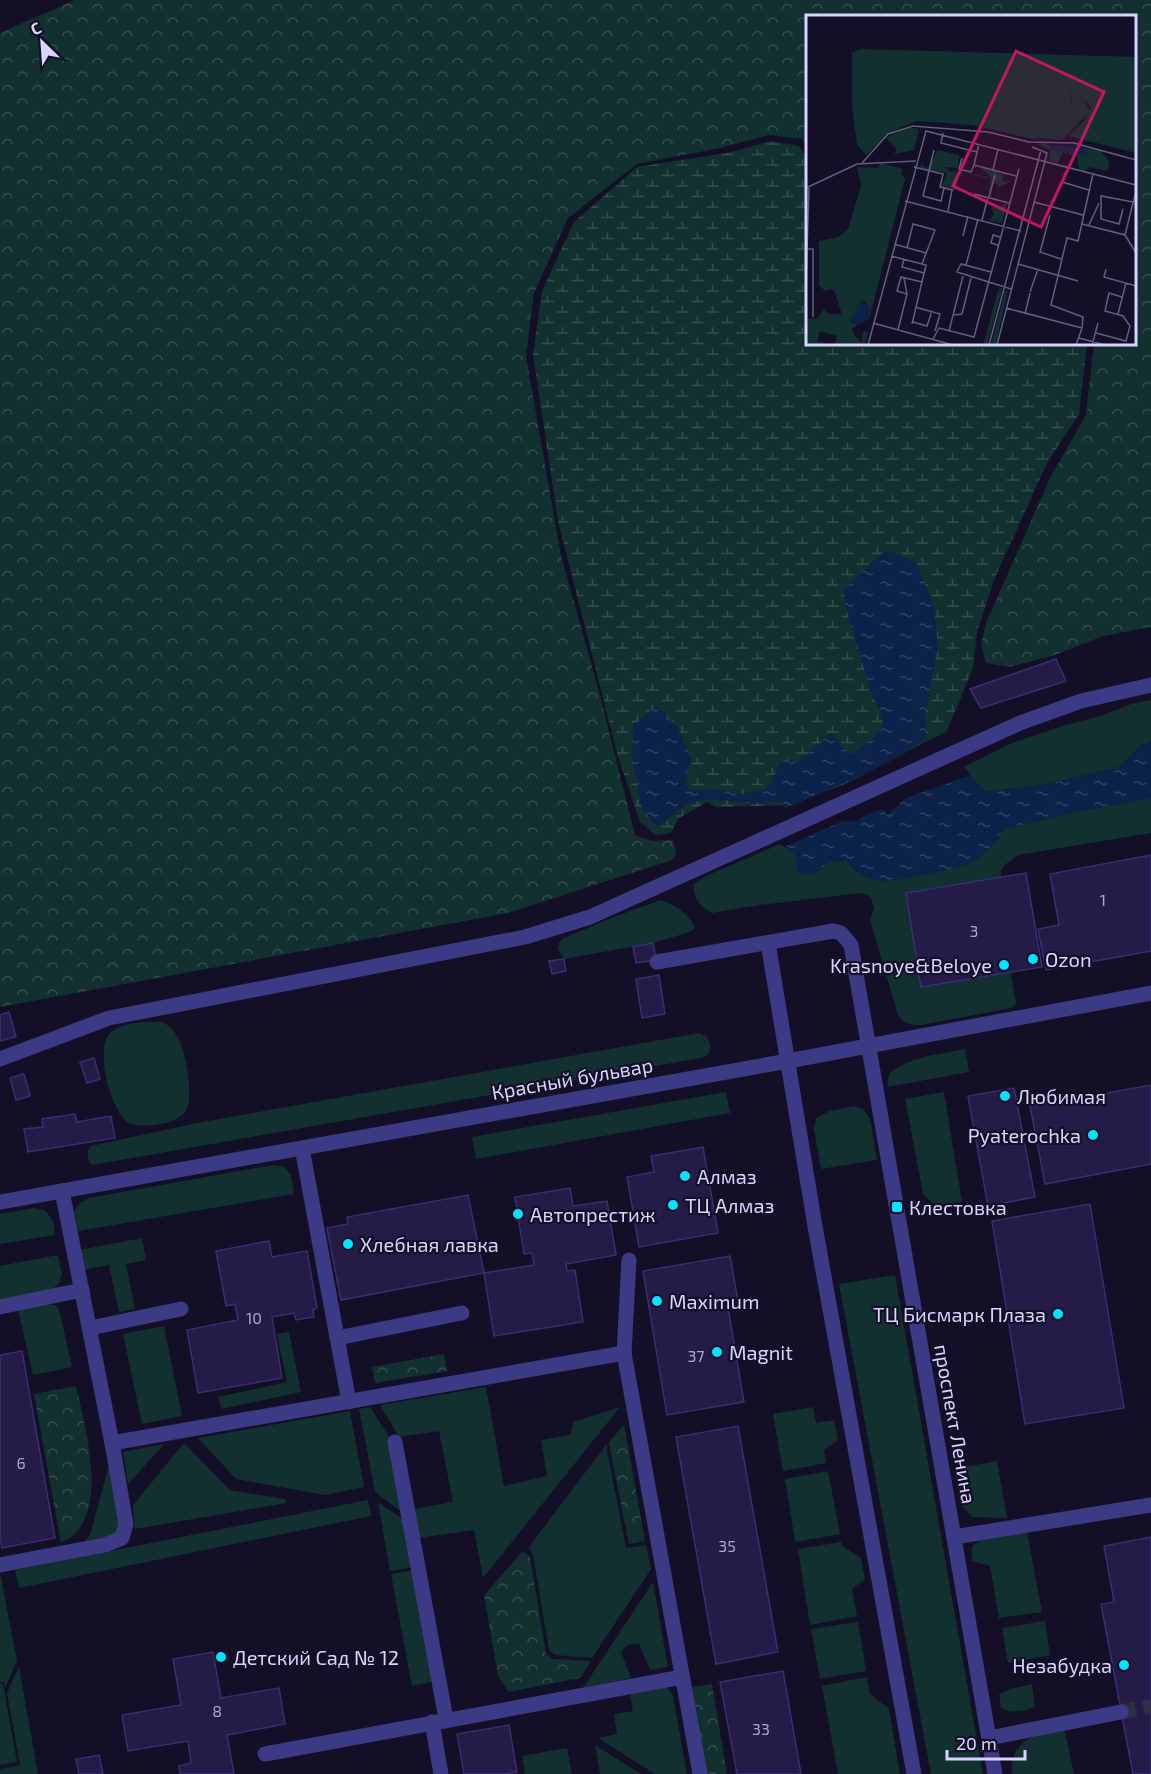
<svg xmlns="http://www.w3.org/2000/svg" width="1151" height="1774" font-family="'Exo 2',sans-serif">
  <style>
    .grass { fill: #12302f }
    .forest { fill: url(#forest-crowns) }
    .wetland { fill: url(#wetland-marsh) }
    .water { fill: url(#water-ripples) }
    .building { fill: #241b47; stroke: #3b2d73; stroke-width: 1.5 }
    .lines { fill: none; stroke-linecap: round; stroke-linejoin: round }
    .minor-tunnel { stroke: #312d47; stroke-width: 15; stroke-dasharray: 15 8; stroke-linecap: butt }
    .minor { stroke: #3d3a85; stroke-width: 15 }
    .poi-dot { fill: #00e5ff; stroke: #130f26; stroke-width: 2 }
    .labels { text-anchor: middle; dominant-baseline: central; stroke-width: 4.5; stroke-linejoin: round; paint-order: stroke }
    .number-label { font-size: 16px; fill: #aca6d1 }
    .poi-label { font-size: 20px; fill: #d9d4ff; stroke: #130f26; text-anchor: start }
    .street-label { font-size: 20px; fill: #d9d4ff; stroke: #130f26 }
    .inset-road { fill: none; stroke: #625e7d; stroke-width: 1.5 }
    .view { fill: #c2185b; fill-opacity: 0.15; stroke: #c2185b; stroke-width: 3 }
    .inset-edge { fill: none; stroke: #d9d4ff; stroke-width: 3 }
  </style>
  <defs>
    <pattern id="forest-crowns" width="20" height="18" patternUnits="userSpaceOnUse" patternTransform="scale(1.5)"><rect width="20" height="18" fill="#12302f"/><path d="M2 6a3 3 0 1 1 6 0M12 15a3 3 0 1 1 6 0" fill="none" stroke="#344d4e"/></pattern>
    <pattern id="wetland-marsh" width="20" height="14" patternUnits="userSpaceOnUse" patternTransform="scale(1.5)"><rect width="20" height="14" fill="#12302f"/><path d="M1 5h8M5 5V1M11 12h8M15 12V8" fill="none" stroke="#344d4e"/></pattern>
    <pattern id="water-ripples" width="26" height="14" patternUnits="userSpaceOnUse" patternTransform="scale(1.5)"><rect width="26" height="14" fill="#0c2248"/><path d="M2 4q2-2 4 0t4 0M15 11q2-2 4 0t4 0" fill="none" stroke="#2f4163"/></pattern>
  </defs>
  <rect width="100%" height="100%" fill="#130f26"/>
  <g class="grass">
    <path d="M1151,700V741L1141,746L1119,767L1044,785L985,792L964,767L1012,743L1066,725L1101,716L1131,704Z"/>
    <path d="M1151,798V833L1018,855L1006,864L1001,871L1005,939L1016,1003L1013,1007L1006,1009L921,1025C911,1025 904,1024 898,1015L870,920L874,908L871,897L860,893L759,905L712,913C700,905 693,900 694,884L708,875L780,844L796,855L798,874H814L829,862L847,860L857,872L997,841L1003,829L1071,813Z"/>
    <path d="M661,900C675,905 689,914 695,928L690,932L653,943L564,959L558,949L559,943L564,938L616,916Z"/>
    <path d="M162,1022C170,1026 174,1030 178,1038C186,1052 193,1094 187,1109C184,1116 176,1119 169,1122C159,1125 143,1127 132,1124C111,1118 95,1049 109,1034C122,1021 146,1022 162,1022Z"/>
    <path d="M699,1033L707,1037C712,1045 712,1055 701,1058L92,1165C87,1159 86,1152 91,1146L197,1123Z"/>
    <path d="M965,1049L969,1072L887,1087L889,1074C910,1056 938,1055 965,1049Z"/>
    <path d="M726,1092L730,1113L476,1159L472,1137Z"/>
    <path d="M944,1092L962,1202C945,1205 935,1209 923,1194L905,1099Z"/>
    <path d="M855,1106L864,1110L870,1119L877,1160L821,1169L814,1129L816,1118L829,1111Z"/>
    <path d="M273,1165L284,1167L291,1175L294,1194L78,1231L74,1212L80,1203L89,1198Z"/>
    <path d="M34,1208L46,1211L53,1221L55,1235L0,1244V1214Z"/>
    <path d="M142,1238L146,1260L126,1264L135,1309L119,1312L109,1265L83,1270L79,1250Z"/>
    <path d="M58,1255L62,1274L59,1283L52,1290L0,1300V1266Z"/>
    <path d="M895,1275L983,1774H931L839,1284Z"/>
    <path d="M41,1304L56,1305L60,1313L72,1367L33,1375L18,1309Z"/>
    <path d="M164,1326L182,1416L142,1424L123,1334Z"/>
    <path d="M289,1332L301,1392L221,1409L218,1397L287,1382L277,1334Z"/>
    <path d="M486,1387L504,1486L547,1476L541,1440L571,1435L573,1422L620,1407L483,1578L474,1530L418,1538L413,1509L453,1502L439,1431L399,1437L380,1405Z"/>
    <path d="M370,1407L393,1443L406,1515L375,1492L359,1409Z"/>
    <path d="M813,1407L816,1423L834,1420L838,1440L824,1450L826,1463L783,1471L773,1414Z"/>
    <path d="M350,1411L364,1487L325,1495L236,1479L198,1438Z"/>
    <path d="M184,1443L230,1490L285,1499L287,1503L135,1529L133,1505Z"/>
    <path d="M164,1444L128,1484L123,1452Z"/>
    <path d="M606,1445L626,1548L646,1545L651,1569L592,1658L555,1655L549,1650L533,1555L529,1547Z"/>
    <path d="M111,1458L120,1534L81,1546L90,1535Z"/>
    <path d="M997,1461L1007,1518L972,1517L961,1505L954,1469Z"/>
    <path d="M828,1471L840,1534L795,1542L785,1479Z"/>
    <path d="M368,1500L371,1516L19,1588L15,1570Z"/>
    <path d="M378,1502L407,1522L415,1567L390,1571Z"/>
    <path d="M1027,1532L1042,1612L999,1618L990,1566L972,1561V1546L981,1540Z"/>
    <path d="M841,1542L842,1546L861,1558L865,1579L852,1589L857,1616L810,1625L798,1549Z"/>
    <path d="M415,1570L436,1681L412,1686L391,1574Z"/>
    <path d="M0,1572L17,1661L5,1688L4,1682H0Z"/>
    <path d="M653,1582L668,1667L650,1670L639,1644C630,1643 626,1645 621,1652L631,1678L583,1688Z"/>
    <path d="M1045,1621L1050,1655L1008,1663L1002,1628Z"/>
    <path d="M858,1622L866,1671L820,1679L811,1629Z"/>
    <path d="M19,1667L38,1774H0V1769L20,1765L7,1693Z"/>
    <path d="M867,1677L870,1694L889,1709L900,1774H838L822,1686Z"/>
    <path d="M0,1684H3L17,1762L0,1765Z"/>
    <path d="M1032,1684L1035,1707C1024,1711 1012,1714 1001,1708L999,1694L1010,1689Z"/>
    <path d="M658,1686L668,1688L673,1696L687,1774H655L598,1738L617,1734L614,1714L633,1711L629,1691Z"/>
    <path d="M1064,1728L1074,1774H1012C1009,1740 1037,1733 1064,1728Z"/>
    <path d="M595,1745L641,1774H600Z"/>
    <path d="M567,1748L572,1774H525L522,1756Z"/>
  </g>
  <g class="forest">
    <path d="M75,0H1151V627L1103,636L1055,655L1010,667L986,663L981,645L986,623L1050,478L1086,415L1094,344H1134V16H808L807,147L802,139L769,135L720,148L637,164L568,218L534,293L526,356L561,556L600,695L635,835L652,841L673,840L676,853L672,860L508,913L0,1007V33Z"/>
    <path d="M444,1354L447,1371L375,1383L372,1367Z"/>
    <path d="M76,1386C85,1427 113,1521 61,1543L34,1394Z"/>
    <path d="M624,1424L645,1541L629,1544L609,1443Z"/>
    <path d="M523,1551L530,1557L546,1654L553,1659L591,1661L580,1678L509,1692L498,1676L484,1595Z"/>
    <path d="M712,1684L727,1774H706L692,1687Z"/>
  </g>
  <path class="wetland" d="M770,141L799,146L807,158L808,344H1087L1079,414L1047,463L994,580L977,632L973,668L947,731L841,786L788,805L716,807L707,802L679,818L671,833L656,835L640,822L617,753L558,521L533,354L542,291L574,222L637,167L732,152Z"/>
  <g class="water">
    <path d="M886,550L917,563L934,608L938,645L925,716L926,738C883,768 834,788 785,808L780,801C771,802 761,803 752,803C730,803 708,794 687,805C676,810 669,821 657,826L642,809L632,756L633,725L656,706L678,728L692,761L684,785L692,791L716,789L741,794L763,790L771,784L779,763L788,759L797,763L831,734L850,755L867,744L882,728L883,717L872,695L845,605L844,589Z"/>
    <path d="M1151,741V798L1071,813L1004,829C997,842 985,855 972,862C961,869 889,883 877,881C864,878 855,870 847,860L829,862L815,874H798L796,855L784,847L843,821L856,822L865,815L883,809L887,815L906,798L971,775L985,792L1044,785L1119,767L1141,746Z"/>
  </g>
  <g class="building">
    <path d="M1056,659L1066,681L981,708L970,689Z"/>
    <path d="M1151,855V951L1046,970L1038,929L1059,925L1050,874Z"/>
    <path d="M1026,873L1042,967L921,987L906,893Z"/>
    <path d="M653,943L656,960L636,963L633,947Z"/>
    <path d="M564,959L566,971L552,974L549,961Z"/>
    <path d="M659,975L665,1014L642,1018L636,979Z"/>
    <path d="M9,1012L16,1037L0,1041V1015Z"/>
    <path d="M94,1058L100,1079L87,1083L80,1062Z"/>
    <path d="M24,1074L30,1096L16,1100L10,1078Z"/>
    <path d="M1151,1085V1164L1045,1184L1030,1106L1045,1104L1044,1096L1057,1094L1059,1102Z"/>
    <path d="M1014,1088L1035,1197L988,1206L968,1096Z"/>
    <path d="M75,1114L77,1122L111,1116L115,1138L28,1152L24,1129L43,1127L42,1119Z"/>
    <path d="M703,1147L718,1233L639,1247L627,1177L654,1172L651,1156Z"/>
    <path d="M570,1188L573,1206L607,1201L616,1255L566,1264L567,1271L575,1270L583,1322L494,1336L484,1273L534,1265L532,1253L524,1254L515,1197Z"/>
    <path d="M468,1195L484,1273L341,1300L327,1228L348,1224L347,1217Z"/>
    <path d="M1090,1204L1124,1408L1025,1424L992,1221Z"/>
    <path d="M269,1241L272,1257L307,1251L317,1308L313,1310L314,1317L296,1320L294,1313L272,1317L282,1378L198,1393L187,1330L238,1320L235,1304L226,1306L216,1251Z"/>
    <path d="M730,1256L739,1306L728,1308L744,1402L667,1415L643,1271Z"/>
    <path d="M22,1351L55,1538L2,1548L0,1538V1355Z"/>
    <path d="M738,1426L778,1652L716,1664L676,1437Z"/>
    <path d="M1151,1537V1774H1133L1101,1604L1114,1602L1104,1546Z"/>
    <path d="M213,1652L221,1698L279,1688L285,1724L227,1735L234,1774H180L179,1766L191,1763L188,1741L128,1751L122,1715L181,1705L173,1659Z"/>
    <path d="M783,1671L801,1774H737L720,1682Z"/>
    <path d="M509,1725L517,1772L504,1774H464L457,1734Z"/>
    <path d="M99,1755L103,1774H79L76,1759Z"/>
  </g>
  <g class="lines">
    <path class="minor-tunnel" d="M1121,1712L1151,1706"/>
    <g class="minor">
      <path d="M768,943L816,1232L914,1774"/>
      <path d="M657,962L833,931L841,933L851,945L995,1774"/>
      <path d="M0,1059L109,1018L525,937L590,917L1020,723L1081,701L1151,685"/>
      <path d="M302,1148L349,1402"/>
      <path d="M62,1191L112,1443L624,1353"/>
      <path d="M0,1202L788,1061L1151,993"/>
      <path d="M629,1260L624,1353L700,1774"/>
      <path d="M0,1307L82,1290"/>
      <path d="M90,1328L181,1309"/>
      <path d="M337,1338L462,1313"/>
      <path d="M395,1442L446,1719"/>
      <path d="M954,1537L1151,1505"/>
      <path d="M0,1565L105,1545L122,1538L126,1524L112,1443"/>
      <path d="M432,1722L441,1774"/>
      <path d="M989,1738L1121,1712"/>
      <path d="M265,1754L682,1677"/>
    </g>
  </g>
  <g class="poi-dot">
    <circle cx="1033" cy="959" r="6"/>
    <circle cx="1004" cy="965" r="6"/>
    <circle cx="1005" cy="1096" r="6"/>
    <circle cx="1093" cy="1135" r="6"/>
    <circle cx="685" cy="1176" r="6"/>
    <circle cx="673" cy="1205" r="6"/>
    <rect x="891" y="1201" width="12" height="12" rx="3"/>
    <circle cx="518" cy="1214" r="6"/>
    <circle cx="348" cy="1244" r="6"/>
    <circle cx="657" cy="1301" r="6"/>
    <circle cx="1058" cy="1314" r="6"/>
    <circle cx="717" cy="1352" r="6"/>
    <circle cx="221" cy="1657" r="6"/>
    <circle cx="1124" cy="1665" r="6"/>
  </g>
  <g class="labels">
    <g class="number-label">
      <text x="1103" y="899">1</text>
      <text x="974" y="930">3</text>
      <text x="254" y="1317">10</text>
      <text x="696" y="1355">37</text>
      <text x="21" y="1462">6</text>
      <text x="727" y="1545">35</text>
      <text x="217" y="1710">8</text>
      <text x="761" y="1728">33</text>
    </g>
    <g class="poi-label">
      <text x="1045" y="959">Ozon</text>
      <text x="992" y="965" text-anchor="end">Krasnoye&amp;Beloye</text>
      <text x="1017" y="1096">Любимая</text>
      <text x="1081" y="1135" text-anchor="end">Pyaterochka</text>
      <text x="697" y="1176">Алмаз</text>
      <text x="685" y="1205">ТЦ Алмаз</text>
      <text x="909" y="1207">Клестовка</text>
      <text x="530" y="1214">Автопрестиж</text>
      <text x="360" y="1244">Хлебная лавка</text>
      <text x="669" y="1301">Maximum</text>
      <text x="1046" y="1314" text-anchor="end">ТЦ Бисмарк Плаза</text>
      <text x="729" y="1352">Magnit</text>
      <text x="233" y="1657">Детский Сад № 12</text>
      <text x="1112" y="1665" text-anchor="end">Незабудка</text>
    </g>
    <g class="street-label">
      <text transform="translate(572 1078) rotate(-10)">Красный бульвар</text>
      <text transform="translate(956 1424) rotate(80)">проспект Ленина</text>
    </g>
  </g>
  <g transform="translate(806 15)">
    <rect width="330" height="330" fill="#130f26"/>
    <path d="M240,128L246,134L273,140L279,134L256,128L295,136L303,146L302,156L283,152L280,156L273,154L271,142L257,137L252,148L243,146L244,135L231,129ZM132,135L156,141L153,142L152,153L139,152L145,157L151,154L149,158L155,155L149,176L135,172L141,158L114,153L116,146L117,151L122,153ZM174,152L198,159L196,167L207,165L191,173L192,169L187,168L182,179L185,164L155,157L186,163ZM188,188L193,192L201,188L196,208L189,207L196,201L188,207L183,205L188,199L185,194ZM193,272L196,275L185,317L181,330H177ZM202,275L190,330H185L199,276Z" fill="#12302f"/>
    <path d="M54,34L330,42V138L262,121L278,106L285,92L278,85L265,91L266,75L253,71L238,82L231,125L166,110L111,106L82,118L60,140L51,129L46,91V38ZM100,113H110L113,116L108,135L88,139L91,135L80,123ZM75,148L97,154L95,159L99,164L63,305L62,290L57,285L45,306L51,310L46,314L49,321L56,327L57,316L62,317L59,330H28L31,321L14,316L11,326L23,330H0V303L11,304L18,294L21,298L36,300L28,274L19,276L13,270V226L33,222L42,214L55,171L51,152L72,153Z" fill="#12302f"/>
    <path d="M253,71L266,75L264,91L278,85L284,96L256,125L231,123L238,82ZM315,103L326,111V133L307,131ZM62,253L71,258L63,287L53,263Z" fill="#12302f"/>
    <path d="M240,129L279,134L283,138L276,141L249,135ZM54,286L62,290L63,299L62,305L51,310L45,304Z" fill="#0c2248"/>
    <path class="inset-road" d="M137,118L135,128L171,137M173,129L168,150L210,161M128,135L117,181L135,186L138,173L146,175L142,196M156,143L153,154L165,157L168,150M56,148L82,119L107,111L182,117L223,127L268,128L330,145M108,152L137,159L134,172L138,173M187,155L192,134M256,167L283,175M0,173L51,149L110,146M168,179L203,188M183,182L189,160M99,186L215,216M228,187L277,200M317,194L313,209L295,204V181L327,187M244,200L234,237L255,244M176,205L182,182M276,209L319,220L330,238M283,210L293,188M319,220L330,176M157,221L162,201M88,229L120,238M192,230L185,228L187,220L194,222M101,233L107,209L129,215L116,249M1,234H7V302M85,241L120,250L106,309M98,244L96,252L118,258M212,249L272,266M160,250L172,204M300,254L298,262L330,271M185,257L155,249L151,257L205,274M0,272L3,173M224,277L232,254M101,279L91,276L95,262L116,267M109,292L134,299L129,316M200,293L276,313L277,302L245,290L261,223L272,226L287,159M219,299L224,278M312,299L320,268M147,300L156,299L165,263M107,307L121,311L126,296M67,308L147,330M92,315L101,279L98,263M143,316L157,261M290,318L320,326L324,311L317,301L299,296L303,278L316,282M273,323L299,330M127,324L133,313L168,322L213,154M62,330L120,116L330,170M183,330L235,135M191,330L241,138L226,132M270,330L276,313M286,330L292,308"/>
    <path class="view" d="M210,36L298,77L235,212L147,171Z"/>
    <rect width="330" height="330" class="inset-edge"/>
  </g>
  <g transform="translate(42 42) rotate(335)" stroke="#130f26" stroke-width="4.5" paint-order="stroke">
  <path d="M0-4.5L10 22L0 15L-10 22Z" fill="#d9d4ff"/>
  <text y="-9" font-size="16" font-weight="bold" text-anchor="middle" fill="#d9d4ff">С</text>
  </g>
  <path d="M947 1750v9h78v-9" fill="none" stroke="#d9d4ff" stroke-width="3"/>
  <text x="956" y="1750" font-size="18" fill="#d9d4ff" stroke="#130f26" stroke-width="4.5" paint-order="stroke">20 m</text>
</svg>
